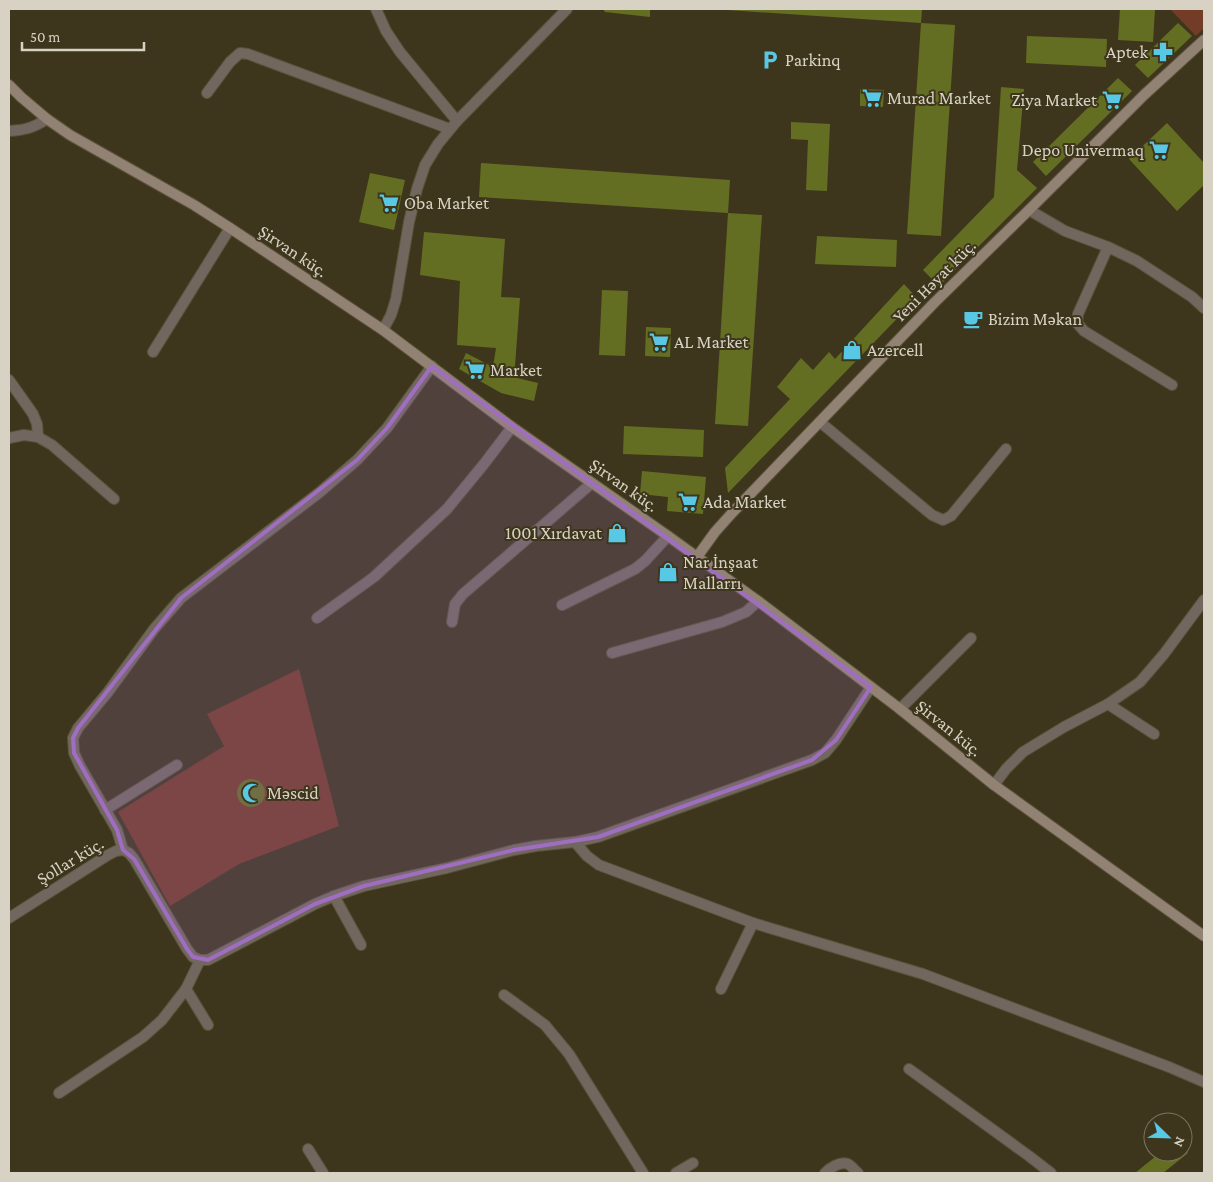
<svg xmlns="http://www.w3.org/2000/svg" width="1213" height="1182" font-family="'Crimson Pro',serif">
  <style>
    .green { fill: #733c27 }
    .building { fill: #646e22 }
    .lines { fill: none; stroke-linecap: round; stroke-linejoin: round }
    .street-casing { stroke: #5a523a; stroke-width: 12 }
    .secondary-casing { stroke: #5a523a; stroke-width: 12 }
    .street { stroke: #71675e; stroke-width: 10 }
    .secondary { stroke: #918273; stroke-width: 10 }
    .marked { fill: #a06ec1; fill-opacity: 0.2; stroke: #a06ec1; stroke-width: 4; stroke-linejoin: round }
    .labels { text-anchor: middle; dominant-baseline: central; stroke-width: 4; stroke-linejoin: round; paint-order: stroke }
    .poi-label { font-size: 18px; fill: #d7d2c3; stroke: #3e361c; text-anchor: start }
    .street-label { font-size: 18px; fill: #d7d2c3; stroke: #3e361c }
  </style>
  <rect width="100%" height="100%" fill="#3e361c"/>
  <g class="green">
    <path d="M1170,9H1204V28L1196,36Z"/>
    <path d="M299,669L339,826L239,864L170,906L118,812L224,746L207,714Z"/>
  </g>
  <g class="building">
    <path d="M603,9H650V17L605,12Z"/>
    <path d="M727,9H922L921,23L727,10Z"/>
    <path d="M1120,9H1155L1153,42L1118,40Z"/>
    <path d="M921,23L955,25L941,236L907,234Z"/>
    <path d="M1178,23L1192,36L1148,78L1135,65Z"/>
    <path d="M1027,36L1107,39L1106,67L1026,63Z"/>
    <path d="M1118,78L1132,91L1046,176L1033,162Z"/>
    <path d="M1001,87L1024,89L1017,170L1037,188L939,286L923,270L994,197Z"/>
    <path d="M860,89L884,90L883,107L860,106Z"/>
    <path d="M791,122L830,124L827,191L806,190L808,140L791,139Z"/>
    <path d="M1167,123L1204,163V185L1177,211L1129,159Z"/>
    <path d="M481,163L730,180L728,213L479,197Z"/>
    <path d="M370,173L405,180L394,230L359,222Z"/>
    <path d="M728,213L762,215L748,426L715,424Z"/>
    <path d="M424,232L505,239L501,297L520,298L515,366L513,377L538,383L534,401L501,393L459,369L466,353L493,367L496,348L457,345L460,281L420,275Z"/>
    <path d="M817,236L897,240L896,267L815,264Z"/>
    <path d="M904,284L917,298L728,493L725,468L790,399L777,387L801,358L813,370L829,352L835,359Z"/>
    <path d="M602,290L628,291L625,356L599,355Z"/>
    <path d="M646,327L671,328L670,357L645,356Z"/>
    <path d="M624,426L704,430L703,457L623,454Z"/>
    <path d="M642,471L706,477L703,514L667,511L668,497L640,494Z"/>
    <circle cx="251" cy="793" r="14"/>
    <path d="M1183,1148L1188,1153L1163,1173H1135L1161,1152H1183Z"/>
  </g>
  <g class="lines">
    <defs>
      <g id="street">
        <path d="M376,9L386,31L400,52L457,121"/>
        <path d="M207,93L230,62L240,53L248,54L450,129"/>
        <path d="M9,131C25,130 33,128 47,119"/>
        <path d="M1029,210L1065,231L1108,247L1137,261L1192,297L1204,308"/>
        <path d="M1108,247L1078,314L1077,323L1084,331L1172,385"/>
        <path d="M383,330L391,315L396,299L409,222L417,189L425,165L438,144L457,121L567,9"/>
        <path d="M153,352L230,228"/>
        <path d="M432,366L387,428L357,460L320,492L181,598L154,629L108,692L78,728L73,738L74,753L80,766L117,830L123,850L129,853L134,859L187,949L193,957L200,960H208L315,904L334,896L364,886L447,868L514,850L536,846L575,842L598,837L812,760L825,753L836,740L871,687"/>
        <path d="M9,380L33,414L37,424L38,437"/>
        <path d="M820,422L932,515L943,520L951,516L1006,449"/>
        <path d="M9,438L24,435L38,437L52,445L114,499"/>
        <path d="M562,605L635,569L645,561L668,536"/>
        <path d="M317,618L374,577L447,509L484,464L512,427"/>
        <path d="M452,622L455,604L463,594L592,483"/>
        <path d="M612,653L722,622L746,612L758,601"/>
        <path d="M1108,704L1154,734"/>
        <path d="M900,709L971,638"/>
        <path d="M994,785L1006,769L1023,752L1064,727L1108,704L1140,682L1164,654L1204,600"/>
        <path d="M105,810L177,765"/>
        <path d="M575,842L587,856L599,865L753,923L923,974L1169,1067L1204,1082"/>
        <path d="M334,896L361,945"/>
        <path d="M9,918L108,855L116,851L123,850"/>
        <path d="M186,989L208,1025"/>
        <path d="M721,989L753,923"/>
        <path d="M504,995L545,1025L569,1054L643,1173"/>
        <path d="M909,1069L1029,1156L1051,1173"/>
        <path d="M59,1093L143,1037L162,1020L186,989L200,960"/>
        <path d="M308,1149L323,1173"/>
        <path d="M676,1173L693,1163"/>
        <path d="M825,1173C830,1168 840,1161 848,1164C852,1166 855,1171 858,1173"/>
      </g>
      <g id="secondary">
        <path d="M9,85L21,97L47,119L70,135L194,205L230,228L383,330L512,427L668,536L758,601L900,709L994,785L1204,936"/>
        <path d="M697,557L715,532L732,513L934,303L1029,210L1144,95L1204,40"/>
      </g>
    </defs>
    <use href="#street" class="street-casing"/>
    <use href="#secondary" class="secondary-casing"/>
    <use href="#street" class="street"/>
    <use href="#secondary" class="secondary"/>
  </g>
  <path class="marked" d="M432,366L871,687L836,740L812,760L598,837L514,850L364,886L315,904L208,960L193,957L187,949L134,859L123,850L117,830L74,753L73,738L78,728L181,598L357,460L387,428Z"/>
  <defs>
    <symbol id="pharmacy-bare" viewBox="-9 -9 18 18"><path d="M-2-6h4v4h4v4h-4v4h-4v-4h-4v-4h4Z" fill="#59c8e5" stroke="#3e361c" stroke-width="2.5" paint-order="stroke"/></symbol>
    <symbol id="parking-bare" viewBox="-9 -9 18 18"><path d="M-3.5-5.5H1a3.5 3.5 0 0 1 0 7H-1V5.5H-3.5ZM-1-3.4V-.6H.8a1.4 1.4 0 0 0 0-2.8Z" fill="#59c8e5" stroke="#3e361c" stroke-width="2.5" paint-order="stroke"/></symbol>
    <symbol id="supermarket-bare" viewBox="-9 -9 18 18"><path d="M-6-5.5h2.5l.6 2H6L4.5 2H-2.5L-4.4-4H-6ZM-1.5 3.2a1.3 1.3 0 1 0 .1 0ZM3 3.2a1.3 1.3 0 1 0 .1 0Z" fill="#59c8e5" stroke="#3e361c" stroke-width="2.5" paint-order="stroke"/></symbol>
    <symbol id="cafe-bare" viewBox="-9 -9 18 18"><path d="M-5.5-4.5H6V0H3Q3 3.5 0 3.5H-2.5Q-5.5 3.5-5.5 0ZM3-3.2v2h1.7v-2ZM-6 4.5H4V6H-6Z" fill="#59c8e5" stroke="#3e361c" stroke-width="2.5" paint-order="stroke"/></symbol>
    <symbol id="shop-bare" viewBox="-9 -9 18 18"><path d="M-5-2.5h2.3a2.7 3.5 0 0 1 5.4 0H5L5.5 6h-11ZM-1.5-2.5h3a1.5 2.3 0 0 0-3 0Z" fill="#59c8e5" stroke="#3e361c" stroke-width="2.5" paint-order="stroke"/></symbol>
    <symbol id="mosque-bare" viewBox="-9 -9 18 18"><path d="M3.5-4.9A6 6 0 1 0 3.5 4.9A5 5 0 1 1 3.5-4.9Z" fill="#59c8e5" stroke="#3e361c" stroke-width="2.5" paint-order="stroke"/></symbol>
  </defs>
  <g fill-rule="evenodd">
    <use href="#pharmacy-bare" x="1149" y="38" width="28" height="28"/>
    <use href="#parking-bare" x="756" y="46" width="28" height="28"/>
    <use href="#supermarket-bare" x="858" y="84" width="28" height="28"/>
    <use href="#supermarket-bare" x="1098" y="86" width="28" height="28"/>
    <use href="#supermarket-bare" x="1145" y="136" width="28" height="28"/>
    <use href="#supermarket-bare" x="375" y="189" width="28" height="28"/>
    <use href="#cafe-bare" x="959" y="305" width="28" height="28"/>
    <use href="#supermarket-bare" x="645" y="328" width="28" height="28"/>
    <use href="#shop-bare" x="838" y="336" width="28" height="28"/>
    <use href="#supermarket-bare" x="461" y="356" width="28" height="28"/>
    <use href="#supermarket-bare" x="674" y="488" width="28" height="28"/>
    <use href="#shop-bare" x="603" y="519" width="28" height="28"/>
    <use href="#shop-bare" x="654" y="558" width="28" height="28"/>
    <use href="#mosque-bare" x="238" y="779" width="28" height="28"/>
  </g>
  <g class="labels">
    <g class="poi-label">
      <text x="1148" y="52" text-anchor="end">Aptek</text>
      <text x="785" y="60">Parkinq</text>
      <text x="887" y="98">Murad Market</text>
      <text x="1097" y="100" text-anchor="end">Ziya Market</text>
      <text x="1144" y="150" text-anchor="end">Depo Univermaq</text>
      <text x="404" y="203">Oba Market</text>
      <text x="988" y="319">Bizim Məkan</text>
      <text x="674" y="342">AL Market</text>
      <text x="867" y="350">Azercell</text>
      <text x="490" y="370">Market</text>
      <text x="703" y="502">Ada Market</text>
      <text x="602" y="533" text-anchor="end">1001 Xırdavat</text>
      <text x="683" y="562">Nar İnşaat<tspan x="683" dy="21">Mallarrı</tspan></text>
      <text x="267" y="793">Məscid</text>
    </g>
    <g class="street-label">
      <text transform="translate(293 251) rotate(34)">Şirvan küç.</text>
      <text transform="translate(934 281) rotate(-45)">Yeni Həyat küç.</text>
      <text transform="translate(624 485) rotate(35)">Şirvan küç.</text>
      <text transform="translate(949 728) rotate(39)">Şirvan küç.</text>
      <text transform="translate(70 861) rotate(-31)">Şollar küç.</text>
    </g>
  </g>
  <rect width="1213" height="1182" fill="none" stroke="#d7d2c3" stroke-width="20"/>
  <g transform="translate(1168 1137) rotate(113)"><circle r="24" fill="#3e361c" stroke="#7b745f"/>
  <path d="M0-4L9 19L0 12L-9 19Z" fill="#59c8e5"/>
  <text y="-8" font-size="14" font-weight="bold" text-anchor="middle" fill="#d7d2c3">N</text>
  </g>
  <path d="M22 42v8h122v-8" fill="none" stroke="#d7d2c3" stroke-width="2.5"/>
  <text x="30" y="42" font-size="15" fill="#d7d2c3" stroke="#3e361c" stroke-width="4" paint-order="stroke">50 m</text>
</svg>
